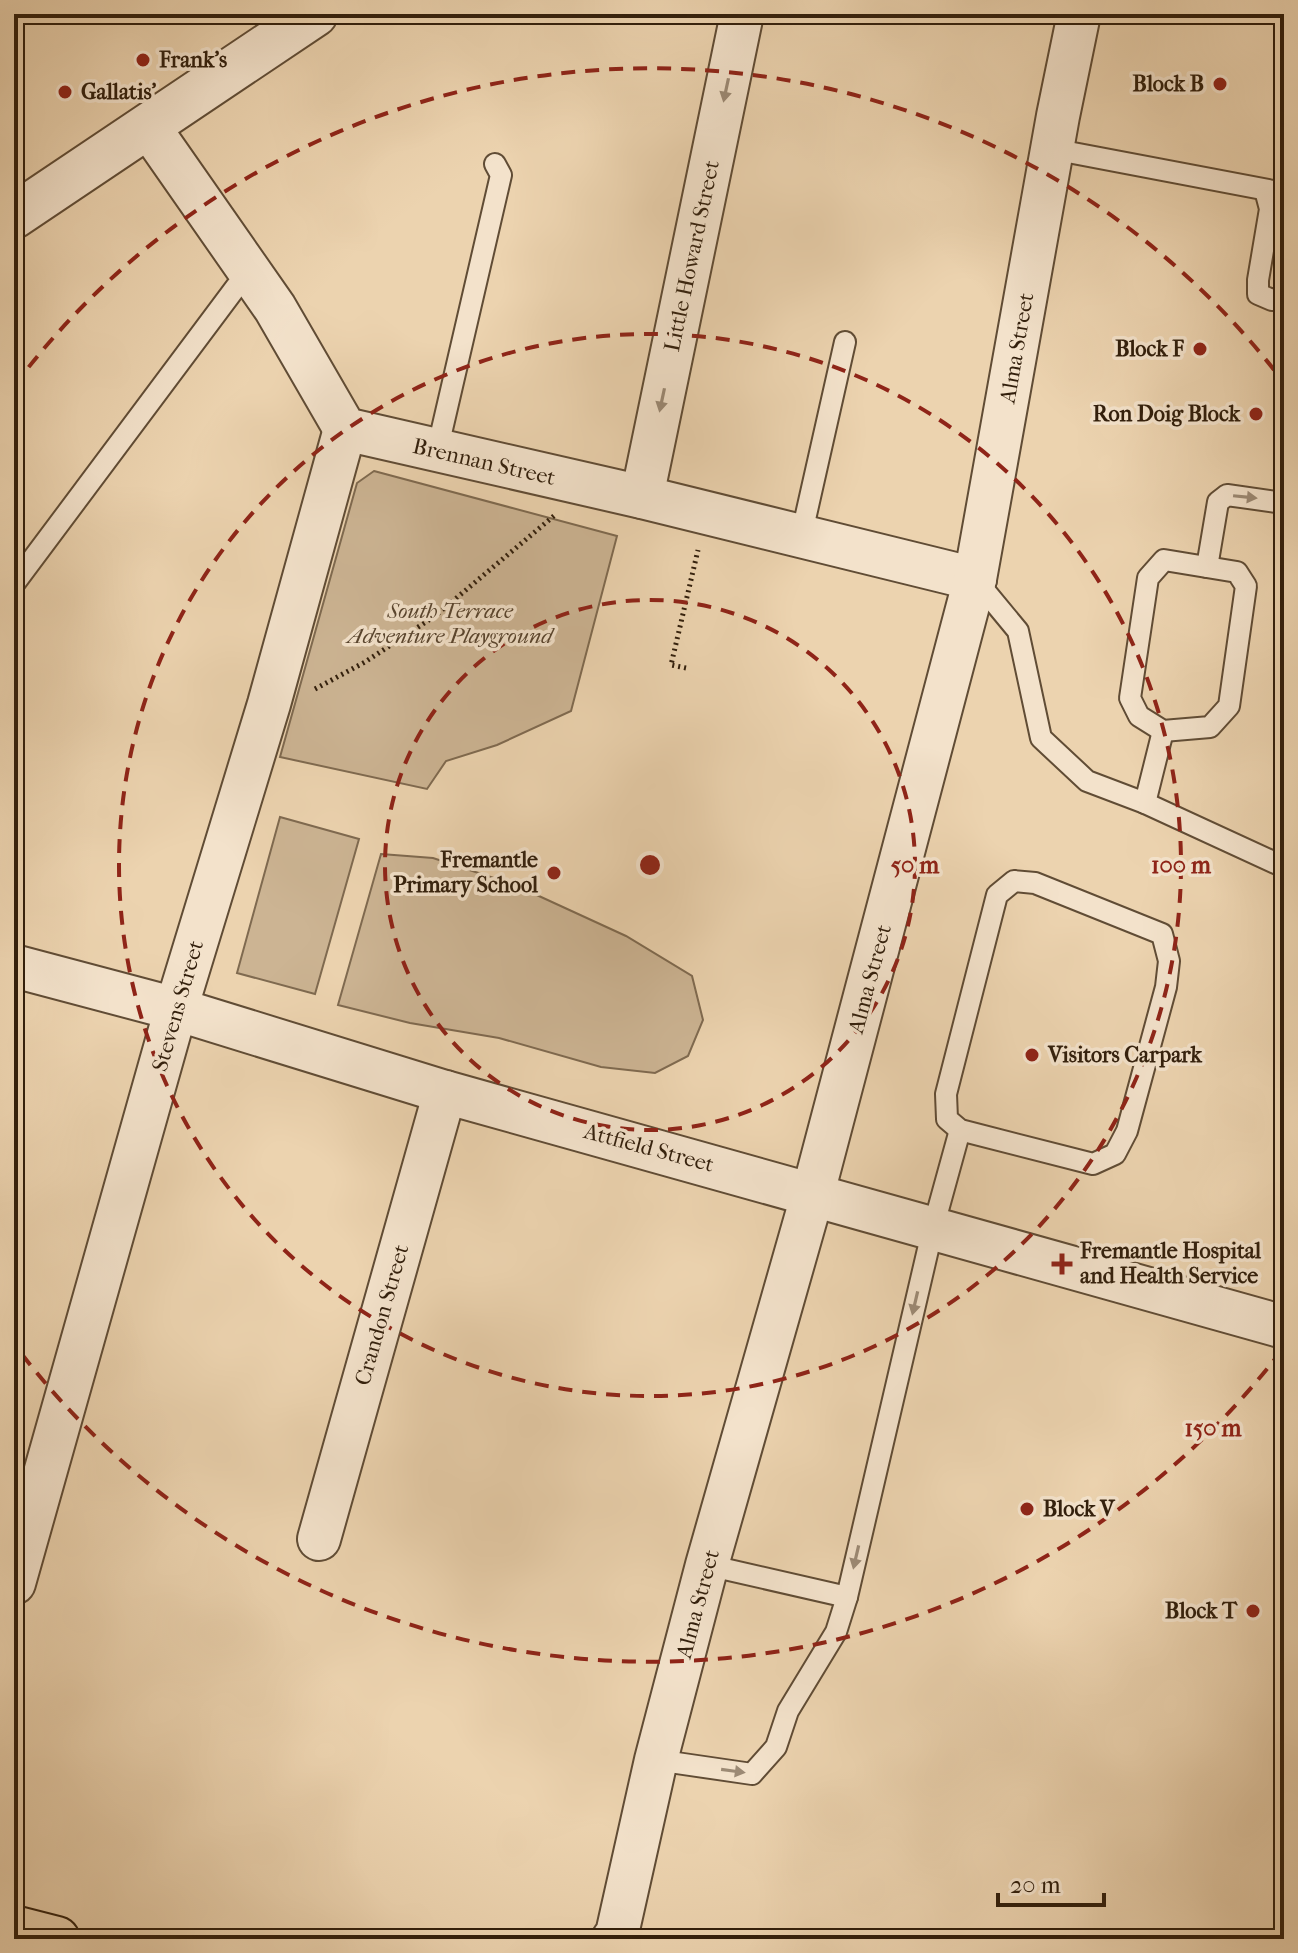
<svg xmlns="http://www.w3.org/2000/svg" width="1298" height="1953" font-family="'IM FELL French Canon',serif">
  <style>
    .green { fill: #ccb493; stroke: #7f6a50; stroke-width: 2 }
    .lines { fill: none; stroke-linecap: round; stroke-linejoin: round }
    .service-casing { stroke: #604c35; stroke-width: 24 }
    .minor-casing { stroke: #604c35; stroke-width: 46 }
    .tertiary-casing { stroke: #604c35; stroke-width: 48 }
    .primary-casing { stroke: #321f0c; stroke-width: 48 }
    .path { stroke: #321f0c; stroke-width: 5; stroke-dasharray: 2 4; stroke-linecap: butt }
    .service { stroke: #f3e2cb; stroke-width: 20 }
    .minor { stroke: #f3e2cb; stroke-width: 42 }
    .tertiary { stroke: #f3e2cb; stroke-width: 44 }
    .primary { stroke: #ecd3af; stroke-width: 44 }
    .oneway { fill: #9c8a75 }
    .ring { fill: none; stroke: #8f2418; stroke-width: 4; stroke-dasharray: 14 10 }
    .poi-dot { fill: #8f2418; stroke: #f3e2cb; stroke-width: 3 }
    .labels { text-anchor: middle; dominant-baseline: central; stroke-width: 7; stroke-linejoin: round; paint-order: stroke }
    .poi-label { font-size: 22px; font-weight: bold; fill: #321f0c; stroke: #f3e2cb; text-anchor: start }
    .street-label { font-size: 22px; fill: #321f0c; stroke: #f3e2cb }
    .park-label { font-size: 22px; font-style: italic; fill: #58442e; stroke: #f3e2cb }
    .centre { fill: #8f2418; stroke: #f3e2cb; stroke-width: 4 }
    .ring-label { font-size: 24px; text-anchor: middle; font-weight: bold; fill: #8f2418; stroke: #f3e2cb; stroke-width: 7; stroke-linejoin: round; paint-order: stroke }
  </style>
  <rect width="100%" height="100%" fill="#ecd3af"/>
  <filter id="stains"><feTurbulence type="fractalNoise" baseFrequency=".0025" numOctaves="4"/><feColorMatrix values="0 0 0 0 .2 0 0 0 0 .09 0 0 0 0 .02 0 0 0 .5 -.17"/></filter>
  <radialGradient id="worn" r=".72"><stop offset=".6" stop-color="#630" stop-opacity="0"/><stop offset="1" stop-color="#630" stop-opacity=".3"/></radialGradient>
  <g class="green">
    <path d="M374,471L617,536L571,711L497,745L446,761L427,789L280,757L357,483Z"/>
    <path d="M280,817L359,839L315,994L237,973Z"/>
    <path d="M381,854L433,858L515,885L626,936L692,976L703,1020L688,1056L655,1073L601,1067L499,1038L410,1023L338,1005Z"/>
  </g>
  <g class="lines">
    <defs>
      <g id="service">
        <path d="M1052,149L1284,193"/>
        <path d="M1265,190L1270,209L1258,280V294L1272,300L1284,299"/>
        <path d="M437,451L501,175L495,164"/>
        <path d="M801,537L845,342"/>
        <path d="M1164,560L1237,572L1246,586L1229,706L1210,727L1163,731L1139,716L1130,698L1148,578Z"/>
        <path d="M1207,567L1218,502L1227,495L1284,503"/>
        <path d="M975,579L1018,631L1041,738L1087,781L1145,803L1284,867"/>
        <path d="M14,584L236,287L252,276"/>
        <path d="M1145,803L1163,731"/>
        <path d="M1014,881L1035,883L1162,934L1169,961L1166,987L1127,1131L1115,1154L1093,1164L960,1130L947,1119L946,1094L997,895Z"/>
        <path d="M707,1565L847,1597"/>
        <path d="M656,1760L752,1774L776,1747L788,1711L836,1632L847,1597L933,1228L960,1130"/>
      </g>
      <g id="minor">
        <path d="M148,126L275,308L345,429L642,497L975,579"/>
        <path d="M642,497L742,14"/>
        <path d="M14,966L176,1009L445,1092L1284,1327"/>
        <path d="M319,1539L445,1092"/>
        <path d="M14,1583L176,1009L269,704L345,429"/>
        <path d="M613,1939L617,1934L656,1760L707,1565L813,1193L975,579L1058,116L1079,14"/>
      </g>
      <path id="tertiary" d="M14,216L315,14"/>
      <path id="primary" d="M14,1928L57,1939"/>
    </defs>
    <use href="#service" class="service-casing"/>
    <use href="#minor" class="minor-casing"/>
    <use href="#tertiary" class="tertiary-casing"/>
    <use href="#primary" class="primary-casing"/>
    <g class="path">
      <path d="M686,668L671,665L698,550"/>
      <path d="M315,689L365,662L435,616L555,515"/>
    </g>
    <use href="#service" class="service"/>
    <use href="#minor" class="minor"/>
    <use href="#tertiary" class="tertiary"/>
    <use href="#primary" class="primary"/>
  </g>
  <defs><path id="oneway-solid" d="M-6-.8H1V-3.2L6.5 0L1 3.2V.8H-6Z" transform="scale(2)"/></defs>
  <g class="oneway">
    <use href="#oneway-solid" transform="translate(726 90) rotate(102)"/>
    <use href="#oneway-solid" transform="translate(662 400) rotate(102)"/>
    <use href="#oneway-solid" transform="translate(1245 497) rotate(6)"/>
    <use href="#oneway-solid" transform="translate(915 1303) rotate(103)"/>
    <use href="#oneway-solid" transform="translate(856 1557) rotate(103)"/>
    <use href="#oneway-solid" transform="translate(733 1771) rotate(8)"/>
  </g>
  <g class="ring">
    <circle cx="650" cy="865" r="265"/>
    <circle cx="650" cy="865" r="531"/>
    <path d="M1282 1350A796 796 0 0 1 14 1344M14 386A796 796 0 0 1 1282 380"/>
  </g>
  <g class="poi-dot">
    <circle cx="143" cy="60" r="8"/>
    <circle cx="1220" cy="84" r="8"/>
    <circle cx="65" cy="92" r="8"/>
    <circle cx="1200" cy="349" r="8"/>
    <circle cx="1256" cy="414" r="8"/>
    <circle cx="554" cy="873" r="8"/>
    <circle cx="1032" cy="1055" r="8"/>
    <path d="M1058 1252h8v8h8v8h-8v8h-8v-8h-8v-8h8z"/>
    <circle cx="1027" cy="1509" r="8"/>
    <circle cx="1253" cy="1611" r="8"/>
  </g>
  <g class="labels">
    <g class="poi-label">
      <text x="159" y="60">Frank's</text>
      <text x="1204" y="84" text-anchor="end">Block B</text>
      <text x="81" y="92">Gallatis'</text>
      <text x="1184" y="349" text-anchor="end">Block F</text>
      <text x="1240" y="414" text-anchor="end">Ron Doig Block</text>
      <text x="538" y="860" text-anchor="end">Fremantle<tspan x="538" dy="25">Primary School</tspan></text>
      <text x="1048" y="1055">Visitors Carpark</text>
      <text x="1080" y="1251">Fremantle Hospital<tspan x="1080" dy="25">and Health Service</tspan></text>
      <text x="1043" y="1509">Block V</text>
      <text x="1237" y="1611" text-anchor="end">Block T</text>
    </g>
    <g class="street-label">
      <text transform="translate(692 256) rotate(-78)">Little Howard Street</text>
      <text transform="translate(1017 348) rotate(-80)">Alma Street</text>
      <text transform="translate(484 462) rotate(13)">Brennan Street</text>
      <text transform="translate(870 979) rotate(-75)">Alma Street</text>
      <text transform="translate(178 1006) rotate(-74)">Stevens Street</text>
      <text transform="translate(649 1148) rotate(15)">Attfield Street</text>
      <text transform="translate(382 1315) rotate(-74)">Crandon Street</text>
      <text transform="translate(698 1604) rotate(-75)">Alma Street</text>
    </g>
    <g class="park-label">
      <text x="450" y="611">South Terrace<tspan x="450" dy="25">Adventure Playground</tspan></text>
    </g>
  </g>
  <circle cx="650" cy="865" r="12" class="centre"/>
  <g class="ring-label">
    <text x="915" y="873">50 m</text>
    <text x="1181" y="873">100 m</text>
    <text x="1213" y="1436">150 m</text>
  </g>
  <rect width="1298" height="1953" fill="none" stroke="#ecd3af" stroke-width="48"/>
  <rect x="16" y="16" width="1266" height="1921" fill="none" stroke="#321f0c" stroke-width="4"/>
  <rect x="24" y="24" width="1250" height="1905" fill="none" stroke="#321f0c" stroke-width="2"/>
  <path d="M998 1893v12h106v-12" fill="none" stroke="#321f0c" stroke-width="4"/>
  <text x="1010" y="1893" font-size="24" fill="#321f0c" stroke="#f3e2cb" stroke-width="6" paint-order="stroke">20 m</text>
  <rect width="100%" height="100%" filter="url(#stains)"/>
  <rect width="100%" height="100%" fill="url(#worn)"/>
</svg>
